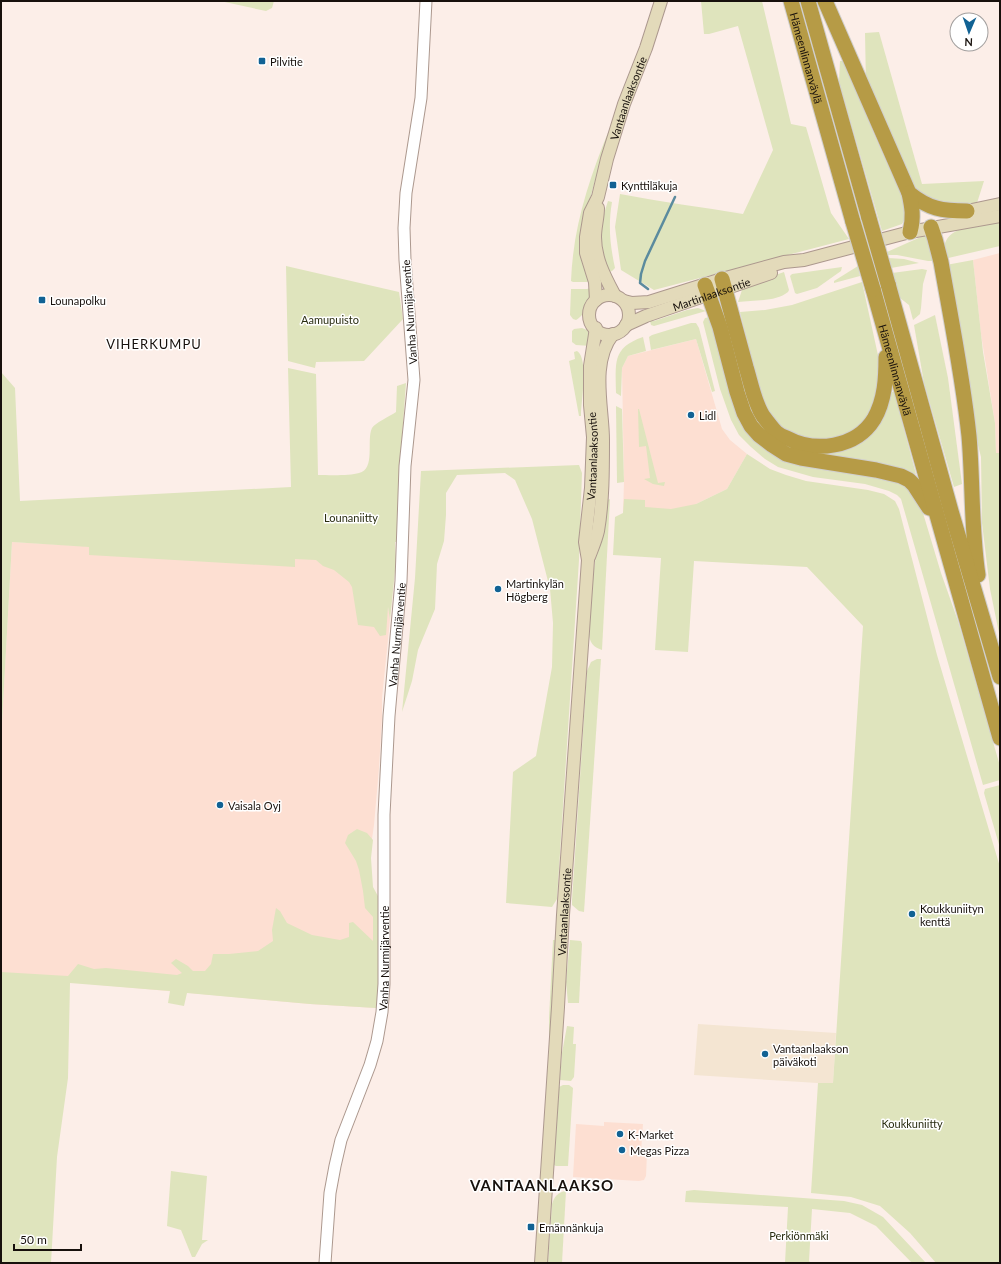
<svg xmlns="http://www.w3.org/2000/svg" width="1001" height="1264" font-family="Lato,sans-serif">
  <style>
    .built { fill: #fddfd2 }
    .education { fill: #f4e5d2 }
    .green { fill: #dfe4bd }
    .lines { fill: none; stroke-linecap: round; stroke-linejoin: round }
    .stream { stroke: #5b8b9e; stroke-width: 2.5 }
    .tertiary-casing { stroke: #ac988e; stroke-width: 13 }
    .secondary-casing { stroke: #ac988e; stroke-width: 14 }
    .trunk-casing { stroke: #d1cfce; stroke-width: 17 }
    .tertiary { stroke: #fff; stroke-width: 11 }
    .secondary { stroke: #e3daba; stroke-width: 12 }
    .trunk { stroke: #b69b46; stroke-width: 15 }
    .trunk-bridge-casing { stroke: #d1cfce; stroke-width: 17; stroke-linecap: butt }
    .trunk-bridge { stroke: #b69b46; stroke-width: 15 }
    .poi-dot { fill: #116294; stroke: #fff; stroke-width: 1.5 }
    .labels { text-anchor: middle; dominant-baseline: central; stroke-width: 3; stroke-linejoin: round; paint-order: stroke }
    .street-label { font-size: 11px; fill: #17100c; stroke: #fff }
    .poi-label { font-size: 11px; fill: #17100c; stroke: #fff; text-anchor: start }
    .park-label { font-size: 11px; fill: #292c10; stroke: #fff }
    .quarter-label { font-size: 13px; letter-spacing: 1px; fill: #17100c; stroke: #fff }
    .district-label { font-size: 15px; font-weight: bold; letter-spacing: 1px; fill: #17100c; stroke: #fff }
  </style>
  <rect width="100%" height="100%" fill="#fceee8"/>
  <g class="built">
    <path d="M1000,253V453L996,454L995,423L981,334L973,260Z"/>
    <path d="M696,339L722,429L730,440L747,454L727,489L696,504L699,511L623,513L624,482L622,368L628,356Z"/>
    <path d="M12,542L382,563L390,620L382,698V718L379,768L374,825L369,860V883L378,902L376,1008L310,1004L1,976V741Z"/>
    <path d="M604,1122L643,1124L641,1152L647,1153L646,1176L644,1180L639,1181L573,1177L576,1124L604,1126Z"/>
  </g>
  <path class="education" d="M698,1024L836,1033L833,1084L694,1075Z"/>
  <g class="green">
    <path d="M220,1H274L272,8L266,11Z"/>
    <path d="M701,1H762L791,124L806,127L831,213L849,239L654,290L621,270L615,227L620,194C661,202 702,207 743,214L773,150L738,26L709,34H704Z"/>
    <path d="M879,32L922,184L984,181L977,203L961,205H942L914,189L866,85L865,33Z"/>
    <path d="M840,61H844L874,134L903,199L906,212L905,219L902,224L882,231L839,82Z"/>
    <path d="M609,130L588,206L591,280L587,282H573L571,281C573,227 589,179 609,130Z"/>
    <path d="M608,201L612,202C608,225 610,245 615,268L612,271L607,273L599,242L602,220Z"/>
    <path d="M1000,222V246L944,259C944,253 943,246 946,241C953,225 985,225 1000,222Z"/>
    <path d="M923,236H926L929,238L934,261H928L897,255H885L887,252Z"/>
    <path d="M888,258L904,259L919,263L891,268Z"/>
    <path d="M973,260L983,352L995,423L996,453H1000V638L990,589L982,523L981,457L974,429L946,265Z"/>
    <path d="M286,266L399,292L403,319L364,361L316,362L315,368L288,361Z"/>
    <path d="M858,266L860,276L834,283V281Z"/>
    <path d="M842,267L841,271L817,288L797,294L795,293L790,276L792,274Z"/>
    <path d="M922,269L927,270L923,284L921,308L920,314L913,320L909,305L900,298L896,290L892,273Z"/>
    <path d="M784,272L789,290L788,292C776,302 753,300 738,302L742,290L750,284Z"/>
    <path d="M862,282L881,369L880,388L866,420L853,431L839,439L806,441L777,426L762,402L740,312L765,310L792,305Z"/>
    <path d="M593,287C591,298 586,315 576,320L573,319L570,315L571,289H587Z"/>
    <path d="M698,308L706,311L654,326L651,325L650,321H654L687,310Z"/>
    <path d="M726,314L774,435L849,446L890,392H894L916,474L823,458L783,448L752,418L721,315Z"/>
    <path d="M935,315L948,378L962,484L954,487L924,383L914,325Z"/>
    <path d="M710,317L756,438L904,484L920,503L941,573L958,621L1000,766V780L983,785L901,499L897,495L889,491L865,484L813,477L778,467L765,459L751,447L739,435L731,420L720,389L703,322L705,318Z"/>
    <path d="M691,323H696L699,328L715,391L712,392L696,339L651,350L649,337L652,335Z"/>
    <path d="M582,328C592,331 591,337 591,346L576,345L572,342V331L574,329Z"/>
    <path d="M643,337L646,351L628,356L622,368L621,396L616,393C616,364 611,348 643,337Z"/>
    <path d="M577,351C589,358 581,402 581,416H579L569,361L575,359L574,352Z"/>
    <path d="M288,368L316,374L318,475C328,475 350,476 359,473C376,469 366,440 372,428C375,423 390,416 396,412L397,386L406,383L398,492L397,542H395L396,561L390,620L388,607L386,635L380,636L374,627L358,625L352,587L349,582L334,570L323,566L316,560L295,559V567L89,555V547L12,542L1,741V372L15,388L20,501L291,487Z"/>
    <path d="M616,406L622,409L624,482L617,483Z"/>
    <path d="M638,409H639L658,483L665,482L664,486L653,484L644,479L650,478L646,446L639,447Z"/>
    <path d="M747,454L770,469L786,475L806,481L868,490L884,494L895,501L899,509L937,655L1000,867V1263H936L910,1233L880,1206L851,1197L811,1193L818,1083H833L863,626L807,567L694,561L688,652L655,650L661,558L613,555L615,517L623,513L624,499L645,500V507L671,509L696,504L727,489Z"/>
    <path d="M579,465L582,473L579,560L557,899L552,907L506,903L513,772L536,756L552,667L553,623L550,589L532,519L515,480L505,473L457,475L446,493V515L444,541L437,564L435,609L418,650L412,681L402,712L415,578L421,471Z"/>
    <path d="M610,499L602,650C593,647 590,643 589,634L593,576L603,506L606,501Z"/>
    <path d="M597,659H601L584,912L579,911L572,905V900L587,671L591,662Z"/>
    <path d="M1000,785V848L984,793L985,789Z"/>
    <path d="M357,829L367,833L373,840L371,858L373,887L379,898V1001L376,1008L310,1004L187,993L184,1006L168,1003L170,991L70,983L68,1078L57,1157L51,1263H1V972L68,976L78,964L94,969L106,968L177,975L182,973L171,963L176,959L188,966L193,971H205L211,964L213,954H229L258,951L273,941L272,930L276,908L280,911L287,923L312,935L340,940L349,937V923L353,922L373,941V917L365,908L363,891L359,870L356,861L345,843L348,835Z"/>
    <path d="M553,940H556L551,1039L549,1037V1018Z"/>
    <path d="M570,940L581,941L582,944L579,1003H568L566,982Z"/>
    <path d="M567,1026L574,1027L573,1044H576L574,1077L571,1081L560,1080L562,1053Z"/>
    <path d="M563,1085H569L573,1088L568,1166H556L554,1165L559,1087Z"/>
    <path d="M171,1171L207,1176L202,1240H208L202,1244L195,1257H192L181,1230L167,1226Z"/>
    <path d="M694,1190L844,1201L862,1205L883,1217L926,1263H912L876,1226L850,1213L812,1209L809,1261L811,1263H785L788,1207L685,1202L686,1191Z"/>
    <path d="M566,1191L562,1263H548L552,1204C554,1197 558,1192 566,1191Z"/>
  </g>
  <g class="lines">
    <path class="stream" d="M648,289L640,283L641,274L645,261L675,197"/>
    <defs>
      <g id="tertiary">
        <path id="s1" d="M325,1263L330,1193L335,1166L341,1140L370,1065L377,1041L382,1012L384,984V815L389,716L401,581L405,466L414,380L405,260L404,228L406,193L421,98L426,1"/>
      </g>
      <g id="secondary">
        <path d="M598,208C598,218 595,227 595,237C595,259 605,277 615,296"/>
        <path d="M958,214L967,211L1000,204"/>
        <circle cx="609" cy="315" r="20"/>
        <path id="s2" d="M596,300L595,282L586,253V237L590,213L598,197L607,159L624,104L646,48L661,1"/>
        <path d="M624,301L632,303L649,302L722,279L784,262L804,260L910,232L1000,216"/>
        <path id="s3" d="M626,325L646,316L771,273"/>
        <path d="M589,557C592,549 596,540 598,531C603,502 603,470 603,440C603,407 590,363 613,334"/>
        <path id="s4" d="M541,1263L558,1007L563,915L588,560L585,542L591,488L593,437L590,405V366L596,328"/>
      </g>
      <g id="trunk">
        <path id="s5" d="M791,1L853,222"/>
        <path d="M808,1L869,218"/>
        <path d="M825,1L909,193C929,209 942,211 967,211"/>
        <path d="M909,193C912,207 914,217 910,232"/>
        <path d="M931,227L935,239L941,262C951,319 963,378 969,436C973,482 971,529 978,575"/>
        <path d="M722,279C730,308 738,338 746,367C751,383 754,402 763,416C767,421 772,428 776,432C779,435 784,437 787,438C815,453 856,448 874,419C885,400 886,378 886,357"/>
        <path d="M888,284L951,511L1000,677"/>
        <path d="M705,285L720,327L737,392L744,413L751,426L759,435L772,445L786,454L801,458L876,470L901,476L909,480L914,485L929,508"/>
        <path id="s6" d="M873,289L1000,738"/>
      </g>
    </defs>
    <use href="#tertiary" class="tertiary-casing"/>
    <use href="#secondary" class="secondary-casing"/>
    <use href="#trunk" class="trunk-casing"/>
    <use href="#tertiary" class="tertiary"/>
    <use href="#secondary" class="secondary"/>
    <use href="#trunk" class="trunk"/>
    <defs>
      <g id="trunk-bridge">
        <path d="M869,218L888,284"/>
        <path d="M853,222L873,289"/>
      </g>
    </defs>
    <use href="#trunk-bridge" class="trunk-bridge-casing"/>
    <use href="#trunk-bridge" class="trunk-bridge"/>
  </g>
  <g class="poi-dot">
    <rect x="258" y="57" width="8" height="8" rx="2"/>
    <rect x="609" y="181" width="8" height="8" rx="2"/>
    <rect x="38" y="296" width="8" height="8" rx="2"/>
    <circle cx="691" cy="415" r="4"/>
    <circle cx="498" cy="589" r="4"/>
    <circle cx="220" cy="805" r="4"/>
    <circle cx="912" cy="914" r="4"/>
    <circle cx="765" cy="1054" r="4"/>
    <circle cx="620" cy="1134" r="4"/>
    <circle cx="622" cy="1150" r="4"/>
    <rect x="527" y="1223" width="8" height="8" rx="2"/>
  </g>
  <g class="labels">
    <g class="street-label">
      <text stroke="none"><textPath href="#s5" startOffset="59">Hämeenlinnanväylä</textPath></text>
      <text stroke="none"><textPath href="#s2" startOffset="210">Vantaanlaaksontie</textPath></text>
      <text stroke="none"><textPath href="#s3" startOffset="91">Martinlaaksontie</textPath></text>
      <text transform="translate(409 312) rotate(-94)">Vanha Nurmijärventie</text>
      <text stroke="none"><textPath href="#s6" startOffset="84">Hämeenlinnanväylä</textPath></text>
      <text stroke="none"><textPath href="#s4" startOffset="809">Vantaanlaaksontie</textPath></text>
      <text stroke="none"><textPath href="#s1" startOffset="637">Vanha Nurmijärventie</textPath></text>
      <text stroke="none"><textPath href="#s4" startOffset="352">Vantaanlaaksontie</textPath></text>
      <text stroke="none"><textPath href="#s1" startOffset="313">Vanha Nurmijärventie</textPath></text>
    </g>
    <g class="poi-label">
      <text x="270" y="61">Pilvitie</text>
      <text x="621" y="185">Kynttiläkuja</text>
      <text x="50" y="300">Lounapolku</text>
      <text x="699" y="415">Lidl</text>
      <text x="506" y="583">Martinkylän<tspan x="506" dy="13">Högberg</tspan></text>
      <text x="228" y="805">Vaisala Oyj</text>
      <text x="920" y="908">Koukkuniityn<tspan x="920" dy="13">kenttä</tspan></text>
      <text x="773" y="1048">Vantaanlaakson<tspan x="773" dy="13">päiväkoti</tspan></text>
      <text x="628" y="1134">K-Market</text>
      <text x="630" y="1150">Megas Pizza</text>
      <text x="539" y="1227">Emännänkuja</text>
    </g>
    <g class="park-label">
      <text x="330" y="319">Aamupuisto</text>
      <text x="351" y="517">Lounaniitty</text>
      <text x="912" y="1123">Koukkuniitty</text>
      <text x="799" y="1235">Perkiönmäki</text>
    </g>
    <g class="quarter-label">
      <text x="154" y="344">VIHERKUMPU</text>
    </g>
    <g class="district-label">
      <text x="542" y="1185">VANTAANLAAKSO</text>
    </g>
  </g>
  <rect width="1001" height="1264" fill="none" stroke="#17100c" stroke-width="4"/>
  <g transform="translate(969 32) rotate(182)"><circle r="19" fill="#ffffff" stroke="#a29f9e"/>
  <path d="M0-3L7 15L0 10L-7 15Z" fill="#116294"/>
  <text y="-6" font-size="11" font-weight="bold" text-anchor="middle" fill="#17100c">N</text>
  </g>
  <path d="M14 1244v6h67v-6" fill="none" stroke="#17100c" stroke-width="2"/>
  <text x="20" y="1244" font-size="12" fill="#17100c" stroke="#ffffff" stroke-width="3" paint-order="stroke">50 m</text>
</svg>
